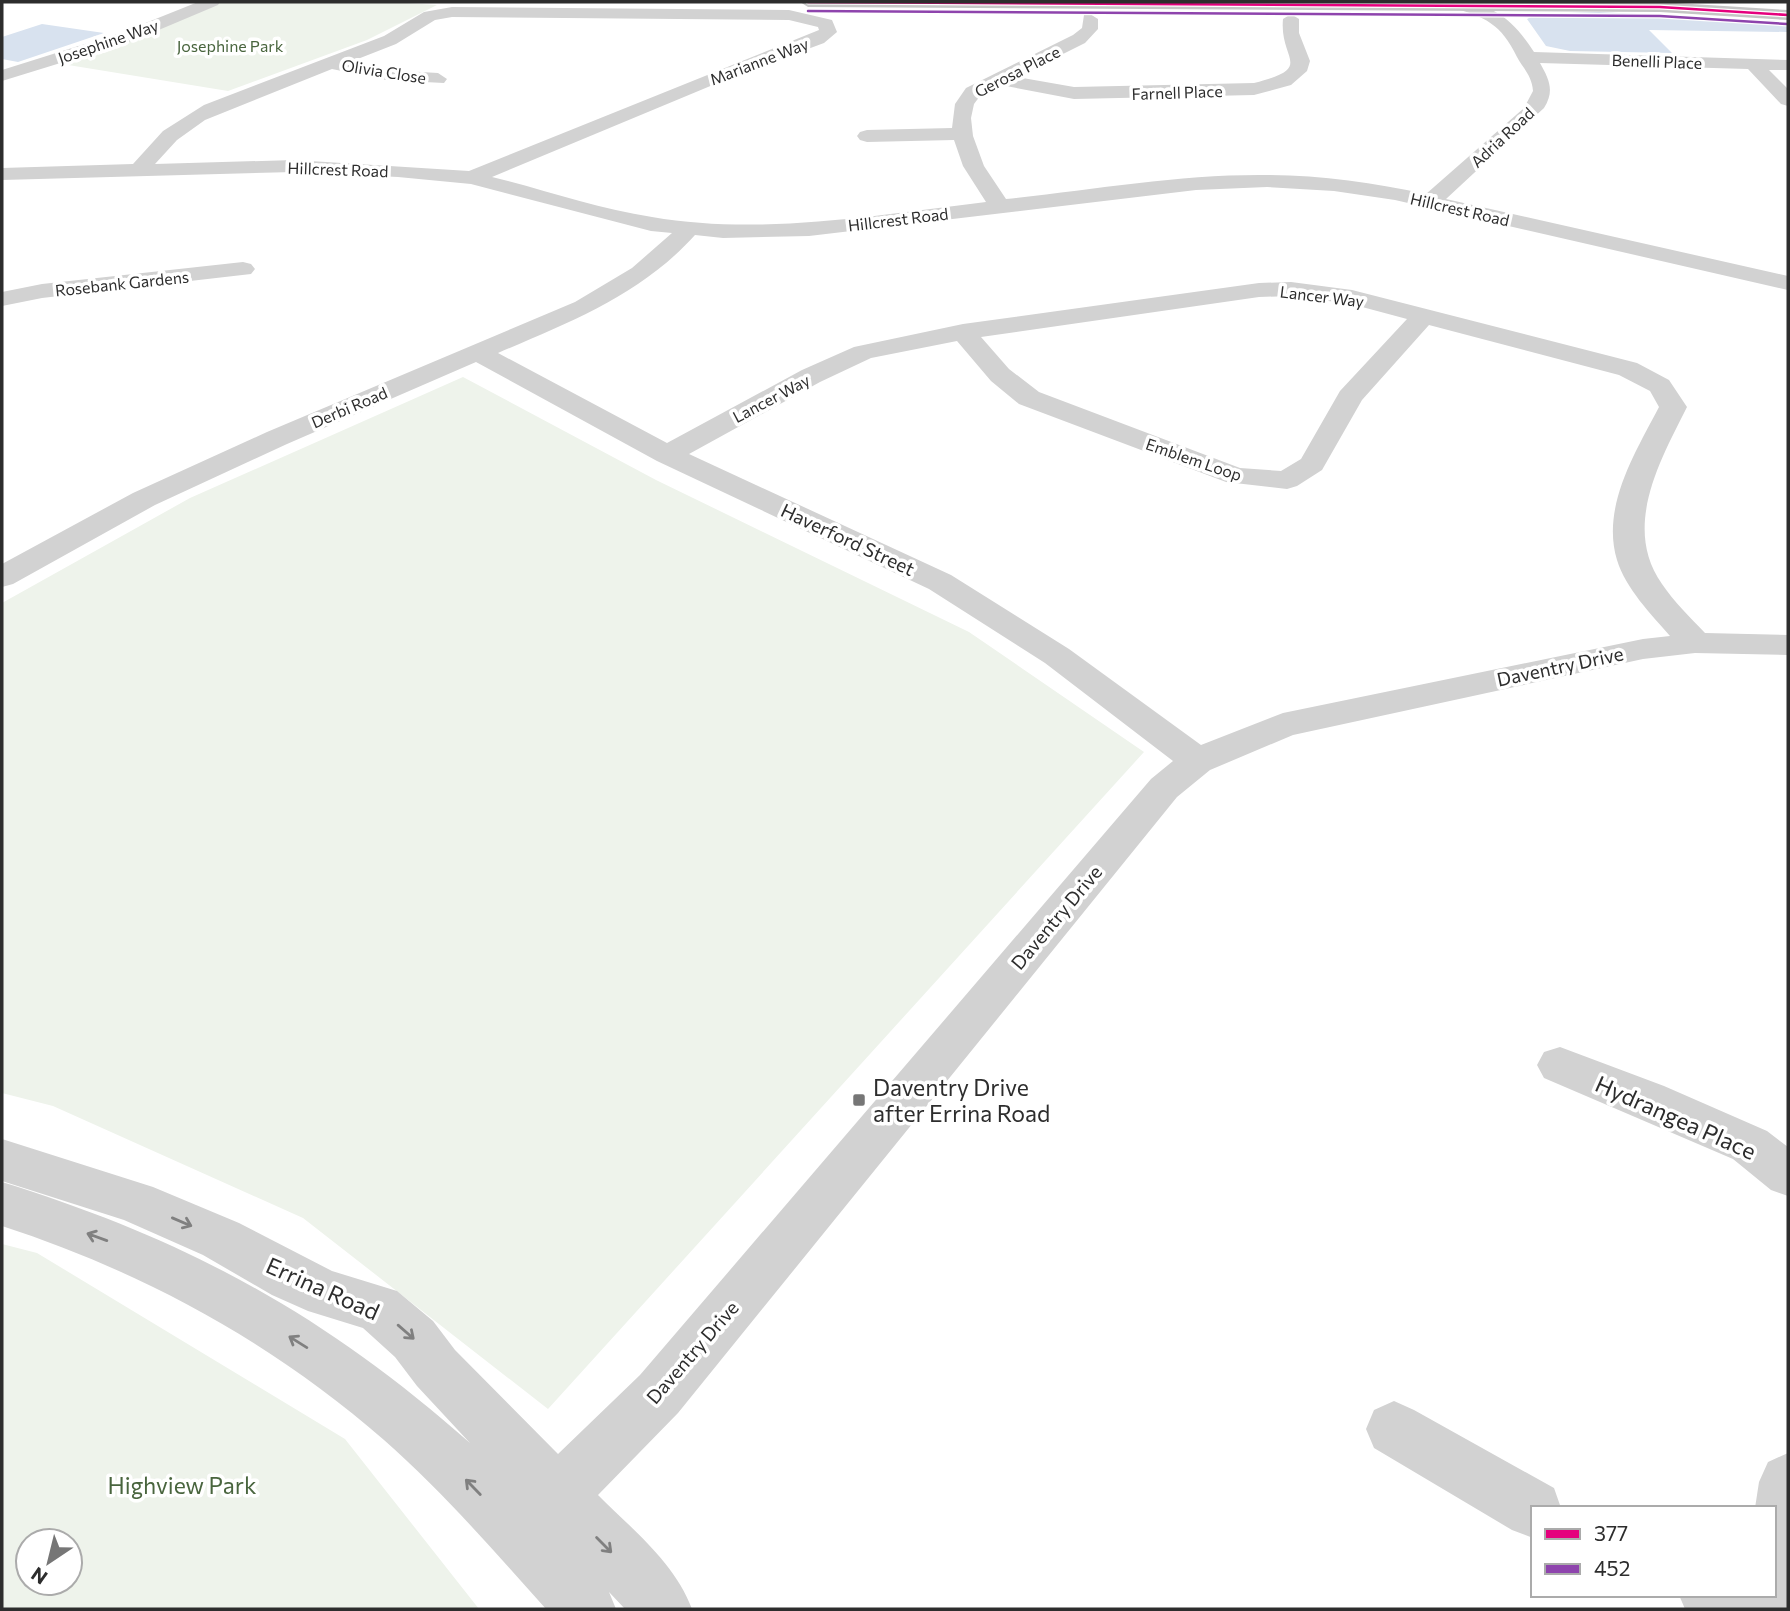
<svg xmlns="http://www.w3.org/2000/svg" width="1790" height="1611" font-family="Commissioner,sans-serif">
  <style>
    .green { fill: #eef3eb; fill-rule: evenodd }
    .water { fill: #d8e2ef }
    .lines { fill: none; stroke-linecap: round; stroke-linejoin: round }
    .minor { fill: #d2d2d2; fill-rule: evenodd }
    .major { fill: #c5c5c5; fill-rule: evenodd }
    .bus-1-casing { stroke: #fff; stroke-width: 5 }
    .bus-2-casing { stroke: #fff; stroke-width: 5 }
    .bus-1 { stroke: #e5007d; stroke-width: 2.5 }
    .bus-2 { stroke: #8e44ad; stroke-width: 2.5 }
    .oneway { stroke: #808080 }
    .poi-dot { fill: #767676; stroke: #fff; stroke-width: 2.5 }
    .labels { text-anchor: middle; dominant-baseline: central; stroke-width: 7; stroke-linejoin: round; paint-order: stroke }
    .far-street-label { font-size: 16px; fill: #2d2d2d; stroke: #fff }
    .far-park-label { font-size: 16px; fill: #49653e; stroke: #fff }
    .street-label { font-size: 19px; fill: #2d2d2d; stroke: #fff }
    .near-poi-label { font-size: 23px; fill: #2d2d2d; stroke: #fff; text-anchor: start }
    .near-street-label { font-size: 23px; fill: #2d2d2d; stroke: #fff }
    .near-park-label { font-size: 23px; fill: #49653e; stroke: #fff }
  </style>
  <rect width="100%" height="100%" fill="#fff"/>
  <g class="green">
    <path d="M220,2H391L437,5L367,40L228,91L56,63Z"/>
    <path d="M463,377L656,480L969,632L1144,752L548,1409L303,1218L53,1106L2,1093V603L190,498Z"/>
    <path d="M2,1244L37,1253L345,1439L479,1609H2ZM28,1541H70V1583H28Z"/>
  </g>
  <g class="water">
    <path d="M1599,12L1778,21L1788,24V32L1649,30L1672,53L1570,51L1546,46L1527,19L1537,14Z"/>
    <path d="M42,24L104,33L18,62L2,59V37Z"/>
  </g>
  <g class="lines">
    <g class="minor">
      <path d="M198,2H220L218,5L135,40L2,81V70L123,32Z"/>
      <path d="M1449,2C1492,2 1511,17 1534,52L1788,60V70H1769L1788,89V106L1781,104L1748,69L1540,63C1549,79 1555,91 1544,108L1446,199L1788,276V290L1395,200L1334,191L1267,187L1196,190L809,236L723,238L695,235C641,295 570,322 498,353L667,443L802,370L854,347L963,324L1259,283L1291,282L1352,290L1637,363L1669,380L1687,407C1660,461 1622,527 1662,584C1674,602 1690,617 1705,633L1788,635V655L1695,653L1643,659L1293,735L1210,770L1177,797L678,1413L598,1495C632,1529 675,1563 692,1609H625L609,1592L616,1609H546C494,1551 443,1492 384,1440C272,1342 143,1272 2,1226V1182C188,1240 324,1314 470,1443L417,1386L395,1357L363,1328L308,1311L272,1295L203,1255L124,1220L2,1181V1139L153,1187L239,1223L332,1271L397,1291L433,1321L455,1350L558,1454L640,1375L1151,779L1173,761L1045,663L929,589L657,461L476,362L287,444L155,505L13,584L2,587V564L133,493L267,432L575,302L632,268L672,233L651,231L471,184L398,177L294,172L2,180V168L133,164L163,131L204,105L384,36L424,12L452,7L789,10L832,20L837,32L824,43L732,77L492,177C545,190 598,209 652,217C762,236 876,215 986,202L963,166L954,140L867,142L860,140L857,136L860,132L867,130L952,128L955,104L966,88L1073,35L1082,28L1084,15L1090,14L1098,19V29L1085,43L1017,77L1074,87L1254,83C1316,67 1279,61 1283,19L1291,14L1299,19V33L1310,61L1307,71L1291,85L1254,95L1074,99L1001,85L980,96L974,104L971,118L973,136L984,166L1006,199C1092,190 1180,174 1267,175C1320,175 1374,183 1426,194L1524,108L1533,91C1532,76 1523,68 1517,57C1501,24 1486,17 1450,7ZM452,17L789,20L818,27L819,30L469,171L294,160L155,164L177,140L205,120L332,69L386,80L444,83L447,79L438,73L386,70L350,62L396,44L435,20ZM1291,296L1351,304L1407,319L1340,391L1301,459L1281,471L1240,468L1039,392L1009,369L981,337L1259,297ZM1429,325L1619,375L1650,391L1659,407C1635,453 1601,507 1617,560C1626,589 1651,614 1670,636L1643,639L1283,713L1201,745L1069,649L951,575L689,454L820,382L871,358L957,341L991,381L1019,404L1226,482L1287,489L1297,486L1322,470L1362,400Z"/>
      <path d="M243,262L251,264L255,269L251,274L42,298L2,306V292L42,284Z"/>
      <path d="M1560,1047L1664,1086L1767,1131L1788,1147V1196L1771,1190L1733,1159L1544,1078L1537,1065L1544,1052Z"/>
      <path d="M1394,1401L1414,1410L1554,1488L1561,1508H1533V1538L1512,1530L1374,1448L1366,1429L1374,1410Z"/>
      <path d="M1788,1453V1609H1685L1679,1595H1774V1508H1755L1759,1482L1768,1462Z"/>
    </g>
    <path class="major" d="M800,2H1660L1788,10V20L1660,12L808,7Z"/>
    <defs>
      <path id="bus-1" d="M808,2L1660,7L1788,15"/>
      <path id="bus-2" d="M808,11L1660,16L1787,24"/>
    </defs>
    <use href="#bus-1" class="bus-1-casing"/>
    <use href="#bus-2" class="bus-2-casing"/>
    <use href="#bus-1" class="bus-1"/>
    <use href="#bus-2" class="bus-2"/>
  </g>
  <defs><path id="oneway-shaft" d="M-6 0H5M1.5-3L5.5 0L1.5 3" fill="none" stroke-width="1.6" stroke-linecap="round" stroke-linejoin="round" transform="scale(1.75)"/></defs>
  <g class="oneway">
    <use href="#oneway-shaft" transform="translate(182 1222) rotate(23)"/>
    <use href="#oneway-shaft" transform="translate(97 1237) rotate(-160)"/>
    <use href="#oneway-shaft" transform="translate(406 1332) rotate(41)"/>
    <use href="#oneway-shaft" transform="translate(298 1342) rotate(-148)"/>
    <use href="#oneway-shaft" transform="translate(473 1487) rotate(-134)"/>
    <use href="#oneway-shaft" transform="translate(604 1545) rotate(45)"/>
  </g>
  <rect class="poi-dot" x="852" y="1093" width="14" height="14" rx="3.5"/>
  <g class="labels">
    <g class="far-street-label">
      <text transform="translate(108 41) rotate(-19)">Josephine Way</text>
      <text transform="translate(759 61) rotate(-21)">Marianne Way</text>
      <text transform="translate(1657 61) rotate(2)">Benelli Place</text>
      <text transform="translate(384 71) rotate(9)">Olivia Close</text>
      <text transform="translate(1017 71) rotate(-27)">Gerosa Place</text>
      <text transform="translate(1177 92) rotate(-2)">Farnell Place</text>
      <text transform="translate(1502 137) rotate(-43)">Adria Road</text>
      <text transform="translate(338 169) rotate(2)">Hillcrest Road</text>
      <text transform="translate(1460 209) rotate(13)">Hillcrest Road</text>
      <text transform="translate(898 219) rotate(-7)">Hillcrest Road</text>
      <text transform="translate(122 283) rotate(-6)">Rosebank Gardens</text>
      <text transform="translate(1322 296) rotate(7)">Lancer Way</text>
      <text transform="translate(771 398) rotate(-28)">Lancer Way</text>
      <text transform="translate(349 407) rotate(-23)">Derbi Road</text>
      <text transform="translate(1194 459) rotate(19)">Emblem Loop</text>
    </g>
    <g class="far-park-label">
      <text x="230" y="45">Josephine Park</text>
    </g>
    <g class="street-label">
      <text transform="translate(848 539) rotate(25)">Haverford Street</text>
      <text transform="translate(1560 666) rotate(-12)">Daventry Drive</text>
      <text transform="translate(1056 917) rotate(-50)">Daventry Drive</text>
      <text transform="translate(692 1352) rotate(-49)">Daventry Drive</text>
    </g>
    <g class="near-poi-label">
      <text x="873" y="1087">Daventry Drive<tspan x="873" dy="26">after Errina Road</tspan></text>
    </g>
    <g class="near-street-label">
      <text transform="translate(1676 1117) rotate(24)">Hydrangea Place</text>
      <text transform="translate(323 1288) rotate(24)">Errina Road</text>
    </g>
    <g class="near-park-label">
      <text x="182" y="1485">Highview Park</text>
    </g>
  </g>
  <rect width="1790" height="1611" fill="none" stroke="#2d2d2d" stroke-width="7"/>
  <rect x="1531" y="1506" width="245" height="91" fill="#ffffff" stroke="#ababab" stroke-width="2"/>
  <rect x="1545" y="1529" width="35" height="10" fill="#e5007d" stroke="#ababab" stroke-width="2"/>
  <text x="1594" y="1541" font-size="21" fill="#2d2d2d">377</text>
  <rect x="1545" y="1564" width="35" height="10" fill="#8e44ad" stroke="#ababab" stroke-width="2"/>
  <text x="1594" y="1576" font-size="21" fill="#2d2d2d">452</text>
  <g transform="translate(49 1562) rotate(215)"><circle r="33" fill="#ffffff" stroke="#ababab" stroke-width="2"/>
  <path d="M0-5L12 26L0 18L-12 26Z" fill="#767676"/>
  <text y="-10" font-size="19" font-weight="bold" text-anchor="middle" fill="#2d2d2d">N</text>
  </g>
</svg>
